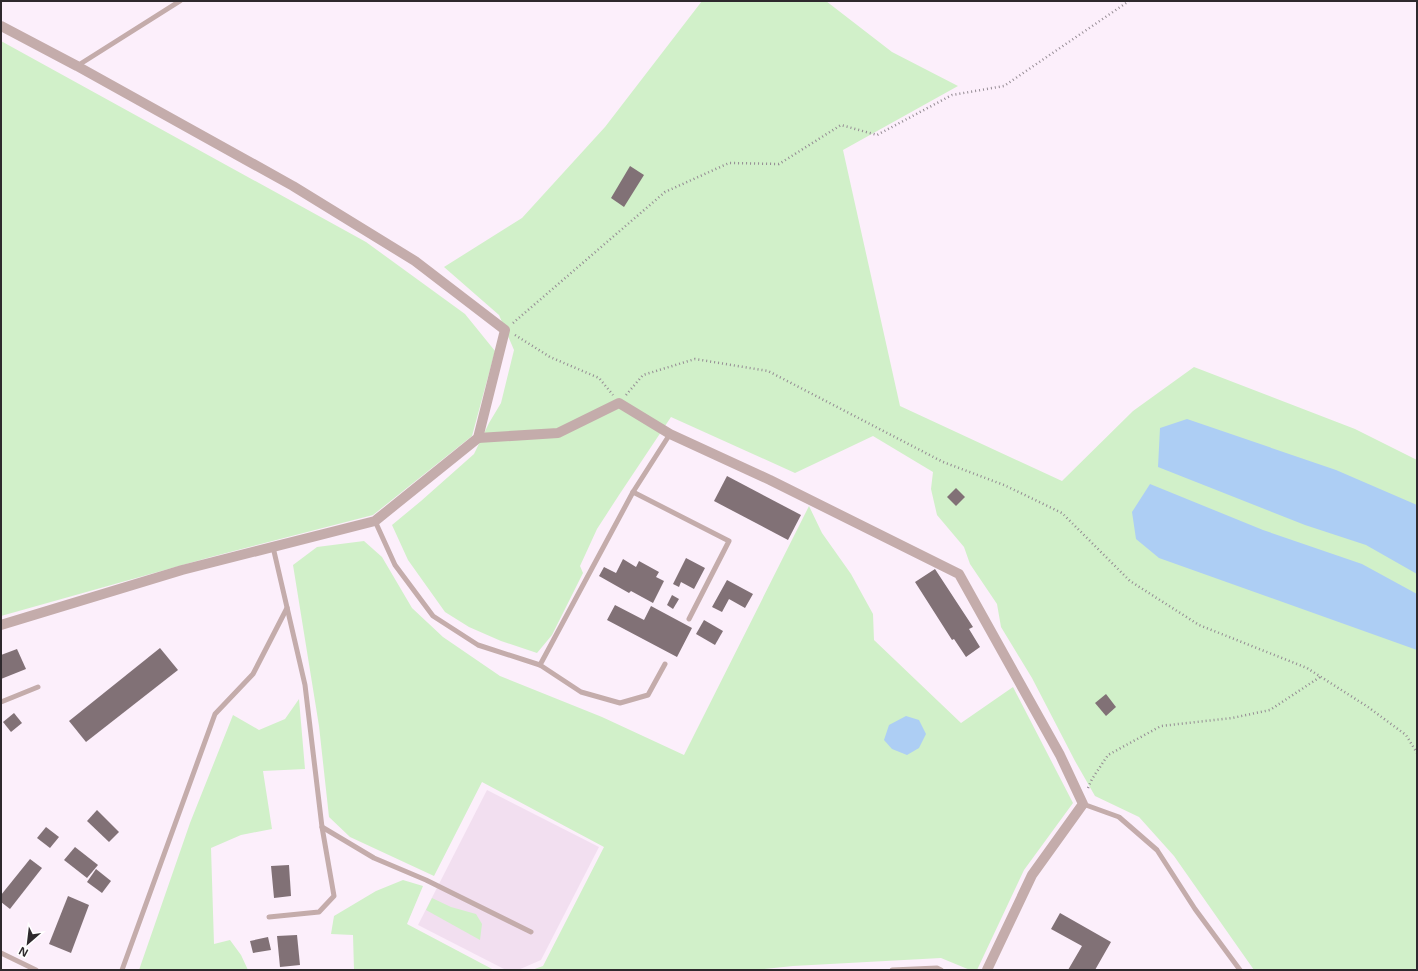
<svg xmlns="http://www.w3.org/2000/svg" width="1418" height="971" font-family="'Open Sans',sans-serif">
  <style>
    .built { fill: #f2dff0 }
    .green { fill: #d1f0c9 }
    .water { fill: #adcef4 }
    .building { fill: #817176 }
    .lines { fill: none; stroke-linecap: round; stroke-linejoin: round }
    .path { stroke: #948b93; stroke-width: 2.5; stroke-dasharray: 1 3; stroke-linecap: butt }
    .lane { stroke: #c4acab; stroke-width: 5 }
    .street { stroke: #c4acab; stroke-width: 10 }
  </style>
  <rect width="100%" height="100%" fill="#fceffb"/>
  <path class="built" d="M487,790L599,847L541,960L518,970H506L418,925Z"/>
  <g class="green">
    <path d="M702,1H826L892,52L958,86L843,150L900,406L1062,481L1133,411L1194,367L1355,429L1417,460V970H1254L1174,856L1139,817L1095,796L1075,761L1032,678L1001,627L997,604L970,564L964,547L937,515L931,489L933,472L873,436L795,473L671,417L619,495L597,529L580,566L583,573L552,635L537,653L501,641L469,627L445,612L408,560L392,525L421,501L474,454L489,423L501,403L514,350L499,315L444,267L522,218L605,127Z"/>
    <path d="M1,41L366,242L465,314L495,351L472,436L373,515L211,557L1,616Z"/>
    <path d="M809,506L822,533L851,574L873,614L874,640L961,723L1013,687L1073,803L1024,870L977,970H970L941,958L793,966L754,970H532L543,966L604,847L482,782L434,876L350,837L329,817L319,726L293,565L317,547L364,541L382,557L412,608L443,637L500,676L602,717L684,755Z"/>
    <path d="M299,699L305,769L263,771L272,829L241,835L211,848L214,944L230,940L241,955L248,970H139L190,823L233,715L259,730L285,719Z"/>
    <path d="M403,880L423,886L407,924L494,970H354L353,935L331,934L334,916L376,891Z"/>
    <path d="M432,898L451,907L476,914L482,924L480,940L426,910Z"/>
  </g>
  <g class="water">
    <path d="M1187,419L1336,470L1417,505V574L1366,545L1305,525L1158,467L1160,428Z"/>
    <path d="M1150,484L1263,530L1362,564L1417,594V650L1159,558L1136,539L1132,512Z"/>
    <path d="M906,716L919,720L926,734L919,748L907,755L892,749L884,740L889,725Z"/>
  </g>
  <g class="building">
    <path d="M630,166L644,175L624,207L611,198Z"/>
    <path d="M727,476L801,515L788,540L714,501Z"/>
    <path d="M956,488L965,497L956,506L947,497Z"/>
    <path d="M686,558L705,568L694,589L681,582L679,587L673,584Z"/>
    <path d="M623,559L636,567L639,561L659,572L656,577L664,581L653,603L631,591L629,593L599,576L604,567L616,573Z"/>
    <path d="M935,569L973,627L969,629L980,647L966,657L954,639L952,640L915,582Z"/>
    <path d="M727,580L753,594L745,608L729,599L722,612L712,607Z"/>
    <path d="M672,595L679,599L673,609L667,605Z"/>
    <path d="M615,605L644,620L651,606L692,628L677,657L607,620Z"/>
    <path d="M704,620L723,631L715,645L696,634Z"/>
    <path d="M160,648L178,670L86,742L69,721Z"/>
    <path d="M17,649L26,669L1,679V655Z"/>
    <path d="M1106,694L1116,707L1106,716L1095,703Z"/>
    <path d="M14,713L22,723L11,732L3,722Z"/>
    <path d="M97,810L119,832L109,842L87,821Z"/>
    <path d="M46,827L59,837L50,848L37,838Z"/>
    <path d="M75,847L98,865L87,878L64,860Z"/>
    <path d="M30,859L42,868L10,909L1,902V895Z"/>
    <path d="M289,865L291,896L274,898L271,866Z"/>
    <path d="M96,869L111,881L102,893L87,882Z"/>
    <path d="M68,896L89,905L71,953L49,944Z"/>
    <path d="M1060,913L1111,942L1095,970H1068L1082,946L1051,929Z"/>
    <path d="M297,935L300,965L280,967L277,936Z"/>
    <path d="M268,937L271,950L253,953L250,941Z"/>
  </g>
  <g class="lines">
    <g class="path">
      <path d="M513,323L665,192L729,163L779,164L841,125L877,135L952,95L1004,86L1129,1"/>
      <path d="M515,335L550,357L599,378L613,395"/>
      <path d="M626,395L643,375L695,359L768,371L943,462L1004,485L1062,513L1130,581L1199,625L1307,668L1368,707L1406,735L1417,753"/>
      <path d="M1088,788L1092,779L1108,755L1161,726L1232,718L1270,710L1320,677"/>
    </g>
    <g class="lane">
      <path d="M77,66L180,1"/>
      <path d="M633,492L729,541L689,619"/>
      <path d="M375,521L395,565L433,616L478,645L540,665L581,692L620,703L648,695L665,664"/>
      <path d="M540,665L633,492L670,434"/>
      <path d="M1,702L38,687"/>
      <path d="M1083,804L1119,817L1157,850L1195,909L1240,970"/>
      <path d="M322,827L374,858L426,880L531,932"/>
      <path d="M269,917L319,912L334,896L322,827L305,685L273,547"/>
      <path d="M1,953L36,970"/>
      <path d="M122,970L215,714L253,674L287,608"/>
      <path d="M892,970L937,968L941,970"/>
    </g>
    <g class="street">
      <path d="M1,26L77,66L293,186L415,261L505,330L478,438L375,521L182,570L1,625"/>
      <path d="M478,438L558,433L619,403L670,434L770,480L959,574L1060,755L1083,804L1032,875L987,970"/>
    </g>
  </g>
  <rect width="1418" height="971" fill="none" stroke="#2e292d" stroke-width="4"/>
  <g transform="translate(28 943) rotate(208)" stroke="#ffffff" stroke-width="3" paint-order="stroke">
  <path d="M0-3L7 15L0 10L-7 15Z" fill="#2e292d"/>
  <text y="-6" font-size="11" font-weight="bold" text-anchor="middle" fill="#2e292d">N</text>
  </g>
</svg>
